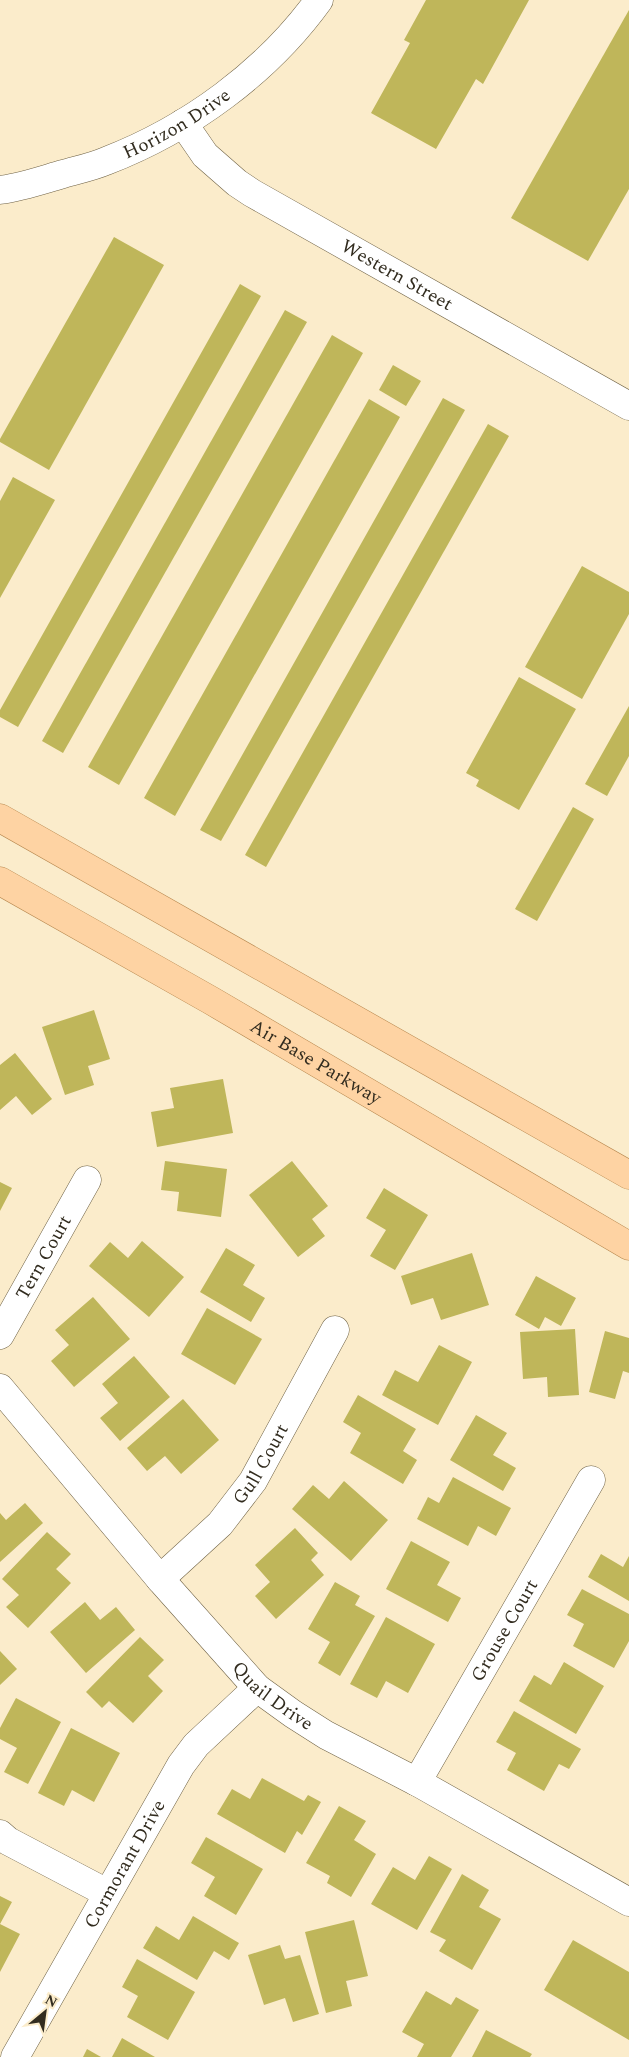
<svg xmlns="http://www.w3.org/2000/svg" width="629" height="2057" font-family="Spectral,serif">
  <style>
    .building { fill: #bfb65a }
    .lines { fill: none; stroke-linecap: round; stroke-linejoin: round }
    .minor-casing { stroke: #6f6245; stroke-width: 29 }
    .major-casing { stroke: #b6864d; stroke-width: 29 }
    .minor { stroke: #fff; stroke-width: 28 }
    .major { stroke: #fed3a3; stroke-width: 28 }
    .labels { text-anchor: middle; dominant-baseline: central; stroke-width: 4; stroke-linejoin: round; paint-order: stroke }
    .street-label { font-size: 19px; fill: #322c1f; stroke: #fbeccb }
  </style>
  <rect width="100%" height="100%" fill="#fbeccb"/>
  <g class="building">
    <path d="M426,0H529L483,84L476,79L436,149L371,113L410,43L404,40Z"/>
    <path d="M629,10V189L588,261L511,218Z"/>
    <path d="M114,237L164,265L49,470L0,442V439Z"/>
    <path d="M240,284L261,296L18,727L0,717V710Z"/>
    <path d="M285,310L307,322L63,753L42,741Z"/>
    <path d="M332,335L363,353L119,785L88,767Z"/>
    <path d="M393,365L421,381L406,406L379,390Z"/>
    <path d="M443,398L465,410L221,841L200,830Z"/>
    <path d="M369,399L400,417L175,816L144,798Z"/>
    <path d="M488,424L509,436L266,867L245,855Z"/>
    <path d="M13,477L55,500L0,598V501Z"/>
    <path d="M582,566L629,592V614L582,699L525,667Z"/>
    <path d="M519,677L576,709L519,810L476,786L479,780L466,773Z"/>
    <path d="M629,706V756L607,796L585,784Z"/>
    <path d="M573,807L594,819L537,921L515,909Z"/>
    <path d="M94,1010L110,1059L88,1066L94,1085L65,1095L42,1027Z"/>
    <path d="M15,1053L52,1099L32,1115L16,1096L0,1110V1065Z"/>
    <path d="M223,1079L233,1133L157,1147L151,1112L174,1108L170,1088Z"/>
    <path d="M165,1161L227,1169L221,1217L177,1211L179,1192L161,1190Z"/>
    <path d="M292,1161L328,1206L312,1219L325,1236L298,1257L249,1195Z"/>
    <path d="M0,1182L12,1188L0,1211Z"/>
    <path d="M384,1188L428,1215L395,1270L370,1256L386,1230L366,1218Z"/>
    <path d="M142,1241L184,1277L149,1317L89,1266L110,1242L128,1258Z"/>
    <path d="M226,1248L255,1265L243,1285L265,1298L251,1322L200,1292Z"/>
    <path d="M472,1253L489,1305L441,1320L433,1298L411,1305L401,1276Z"/>
    <path d="M536,1276L576,1298L561,1326L545,1317L539,1329L515,1315Z"/>
    <path d="M93,1297L130,1339L74,1387L51,1361L69,1345L55,1330Z"/>
    <path d="M207,1308L262,1339L235,1385L181,1354Z"/>
    <path d="M575,1329L579,1395L548,1397L547,1377L523,1379L520,1332Z"/>
    <path d="M605,1331L629,1338V1373L623,1371L615,1399L589,1392Z"/>
    <path d="M439,1345L472,1362L438,1425L382,1395L395,1370L418,1382Z"/>
    <path d="M134,1356L170,1397L120,1441L100,1418L118,1403L102,1384Z"/>
    <path d="M358,1395L416,1429L403,1451L417,1460L403,1484L350,1453L361,1433L343,1422Z"/>
    <path d="M183,1399L219,1440L181,1474L165,1456L147,1471L127,1448Z"/>
    <path d="M476,1415L507,1433L493,1455L516,1468L503,1491L450,1460Z"/>
    <path d="M453,1477L511,1508L496,1536L478,1526L468,1546L417,1519L428,1497L439,1503Z"/>
    <path d="M344,1481L388,1520L351,1561L292,1509L313,1485L329,1499Z"/>
    <path d="M25,1503L43,1523L0,1562V1513L6,1520Z"/>
    <path d="M295,1528L318,1553L311,1560L324,1575L276,1619L255,1596L270,1582L255,1565Z"/>
    <path d="M47,1532L71,1554L56,1569L71,1583L28,1628L6,1607L19,1595L2,1579Z"/>
    <path d="M411,1541L450,1562L437,1585L461,1598L448,1622L386,1589Z"/>
    <path d="M601,1554L623,1567L629,1556V1601L588,1577Z"/>
    <path d="M335,1582L360,1596L355,1605L375,1616L340,1676L318,1663L330,1642L308,1629Z"/>
    <path d="M582,1589L629,1614V1641L614,1668L573,1646L584,1624L567,1615Z"/>
    <path d="M85,1602L100,1620L116,1607L135,1630L86,1673L50,1632Z"/>
    <path d="M386,1617L435,1644L408,1693L386,1681L377,1698L350,1684Z"/>
    <path d="M140,1637L164,1660L148,1676L163,1691L133,1723L109,1701L102,1708L86,1692Z"/>
    <path d="M0,1651L17,1669L0,1685Z"/>
    <path d="M564,1662L604,1686L576,1734L519,1701L534,1675L551,1685Z"/>
    <path d="M16,1698L61,1722L28,1784L4,1772L17,1748L0,1739V1728Z"/>
    <path d="M514,1711L581,1749L569,1769L559,1764L544,1791L507,1770L516,1753L496,1742Z"/>
    <path d="M71,1728L120,1753L94,1802L72,1790L64,1806L38,1793Z"/>
    <path d="M262,1778L304,1801L308,1795L321,1802L302,1835L297,1831L285,1853L217,1814L232,1789L250,1799Z"/>
    <path d="M339,1806L366,1821L354,1840L376,1854L351,1897L327,1883L330,1876L306,1863Z"/>
    <path d="M206,1837L263,1869L236,1915L204,1896L215,1877L191,1863Z"/>
    <path d="M429,1856L452,1869L417,1930L371,1904L393,1867L415,1880Z"/>
    <path d="M462,1874L489,1890L479,1907L501,1919L472,1970L439,1951L446,1940L430,1932Z"/>
    <path d="M0,1896L12,1902L0,1924L20,1934L0,1972Z"/>
    <path d="M193,1916L239,1943L229,1960L214,1951L197,1980L143,1948L156,1926L179,1940Z"/>
    <path d="M354,1920L368,1976L346,1981L352,2006L326,2013L305,1932Z"/>
    <path d="M573,1940L629,1972V2040L544,1990Z"/>
    <path d="M280,1945L285,1959L300,1955L319,2014L293,2022L285,1998L264,2005L248,1955Z"/>
    <path d="M137,1959L195,1992L168,2040L127,2017L138,1996L122,1987Z"/>
    <path d="M426,1991L451,2005L456,1997L479,2010L451,2057H417L424,2044L402,2032Z"/>
    <path d="M486,2030L532,2054L530,2057H472Z"/>
    <path d="M122,2038L155,2057H112Z"/>
    <path d="M87,2049L101,2057H83Z"/>
  </g>
  <g class="lines">
    <defs>
      <g id="minor">
        <path id="s1" d="M183,123L205,155L237,183L252,193L629,406"/>
        <path id="s2" d="M0,190C22,187 42,180 63,174C77,170 92,167 106,161C189,129 267,72 319,0"/>
        <path id="s3" d="M0,1335L87,1180"/>
        <path id="s4" d="M0,1388L160,1579L257,1688L293,1714L326,1735L417,1782L629,1902"/>
        <path id="s5" d="M160,1579L220,1524L253,1481L335,1330"/>
        <path id="s6" d="M417,1782L591,1480"/>
        <path d="M0,1834L8,1841L107,1893"/>
        <path id="s7" d="M15,2057L181,1765L196,1745L257,1688"/>
      </g>
      <g id="major">
        <path d="M0,818L629,1175"/>
        <path id="s8" d="M0,881L212,1001L629,1246"/>
      </g>
    </defs>
    <use href="#minor" class="minor-casing"/>
    <use href="#major" class="major-casing"/>
    <use href="#minor" class="minor"/>
    <use href="#major" class="major"/>
  </g>
  <g class="labels">
    <g class="street-label">
      <text stroke="none"><textPath href="#s2" startOffset="190">Horizon Drive</textPath></text>
      <text stroke="none"><textPath href="#s1" startOffset="266">Western Street</textPath></text>
      <text stroke="none"><textPath href="#s8" startOffset="364">Air Base Parkway</textPath></text>
      <text stroke="none"><textPath href="#s3" startOffset="89">Tern Court</textPath></text>
      <text stroke="none"><textPath href="#s5" startOffset="154">Gull Court</textPath></text>
      <text stroke="none"><textPath href="#s6" startOffset="175">Grouse Court</textPath></text>
      <text stroke="none"><textPath href="#s4" startOffset="412">Quail Drive</textPath></text>
      <text stroke="none"><textPath href="#s7" startOffset="222">Cormorant Drive</textPath></text>
    </g>
  </g>
  <g transform="translate(45 2012) rotate(29)" stroke="#fbeccb" stroke-width="4" paint-order="stroke">
  <path d="M0-4L9 19L0 12L-9 19Z" fill="#322c1f"/>
  <text y="-8" font-size="14" font-weight="bold" text-anchor="middle" fill="#322c1f">N</text>
  </g>
</svg>
